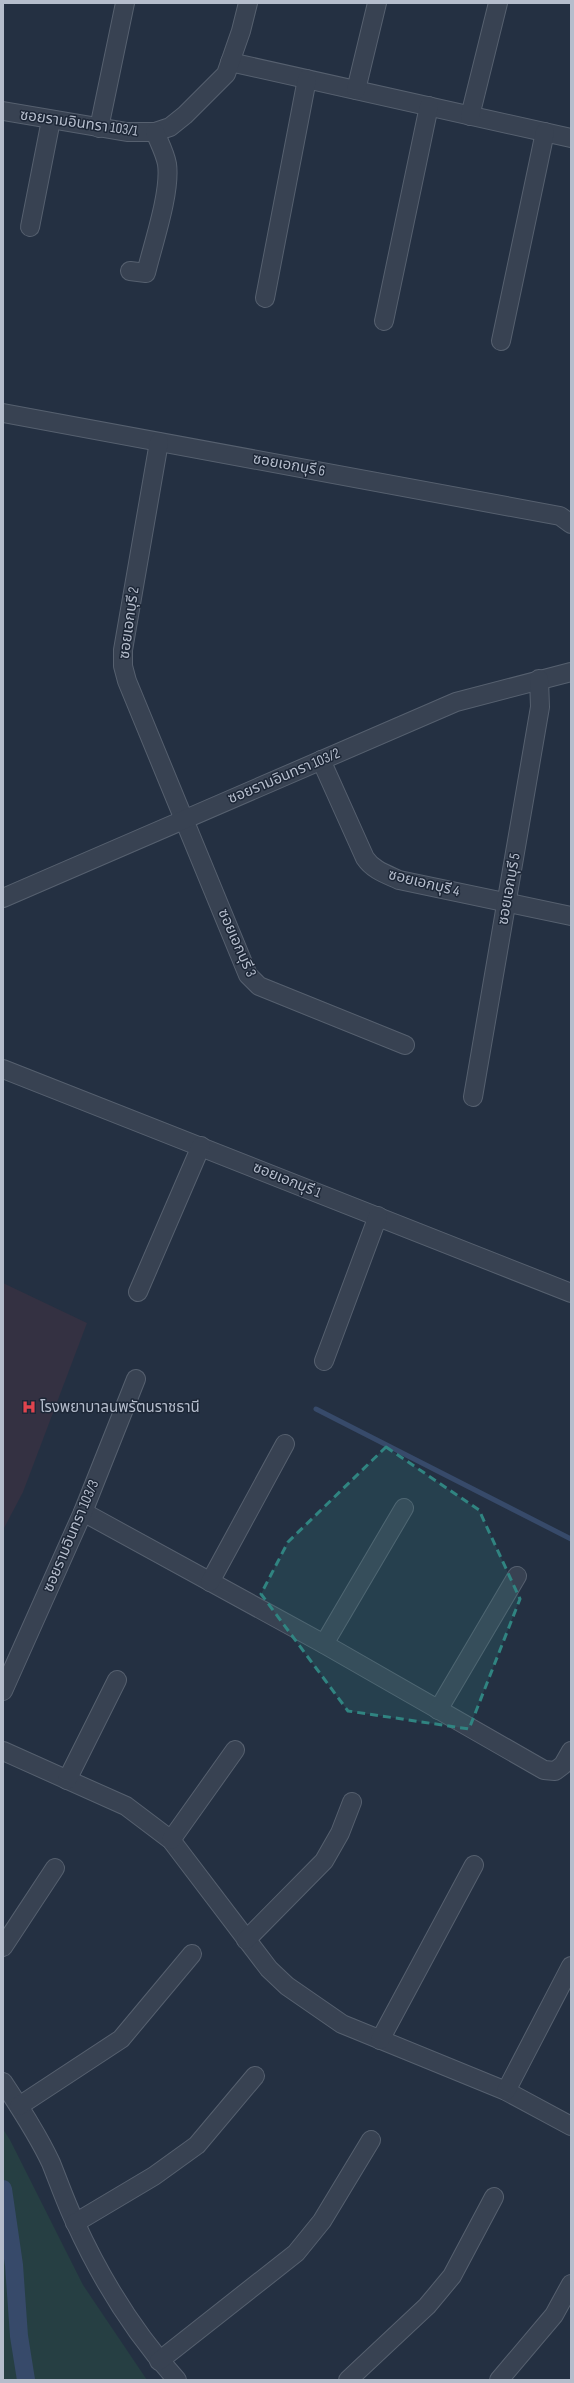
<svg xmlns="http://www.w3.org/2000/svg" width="574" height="2383" font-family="'Sofia Sans Condensed','Noto Sans Thai',sans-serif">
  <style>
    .medical { fill: #343142 }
    .green { fill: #263f43 }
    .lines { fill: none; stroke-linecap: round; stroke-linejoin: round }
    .stream { stroke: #374a6a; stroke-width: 5 }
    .canal { stroke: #374a6a; stroke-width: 18 }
    .minor-casing { stroke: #56606f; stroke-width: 20 }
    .minor { stroke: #384252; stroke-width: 18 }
    .marked { fill: #308481; fill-opacity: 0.2; stroke: #308481; stroke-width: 3; stroke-dasharray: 8 5; stroke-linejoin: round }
    .labels { text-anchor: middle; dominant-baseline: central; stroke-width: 3; stroke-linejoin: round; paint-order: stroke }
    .street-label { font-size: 15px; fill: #b5bdcc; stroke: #1d2737 }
    .poi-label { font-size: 15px; fill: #b5bdcc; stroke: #1d2737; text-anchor: start }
  </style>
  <rect width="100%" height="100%" fill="#243042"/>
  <path class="medical" d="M3,1283L87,1323L23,1492L3,1530Z"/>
  <path class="green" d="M3,2129L10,2140L83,2285L147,2380H3Z"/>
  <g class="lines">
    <path class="stream" d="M316,1409L571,1539"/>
    <path class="canal" d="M3,2189L14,2265L19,2336L26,2380"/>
    <defs>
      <g id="minor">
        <path d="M230,62L571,138"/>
        <path d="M356,90L377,3"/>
        <path d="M3,111L127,132H155L170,127L185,115L226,74L241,31L248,3"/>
        <path d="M470,116L498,3"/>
        <path d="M99,128L125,3"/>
        <path d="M30,227L51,120"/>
        <path d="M130,271L146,273C153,244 171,192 167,164C165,153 159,142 155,132"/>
        <path d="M265,298L307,79"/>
        <path d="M384,321L429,106"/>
        <path d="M501,341L545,132"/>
        <path d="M3,413L560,516L571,524"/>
        <path d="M159,442L123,650V666L127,681L248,975L259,986L405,1045"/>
        <path d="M321,760L365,858C373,870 386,874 399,880L571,916"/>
        <path d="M3,898L456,702L571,672"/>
        <path d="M3,1069L571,1293"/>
        <path d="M473,1097L540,707L539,679"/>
        <path d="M138,1292L201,1146"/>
        <path d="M324,1361L378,1216"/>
        <path d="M83,1512L324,1644L544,1770L555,1771L563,1765L571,1751"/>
        <path d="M210,1582L285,1444"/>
        <path d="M324,1644L404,1508"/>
        <path d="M3,1691L83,1512L136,1379"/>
        <path d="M438,1710L517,1576"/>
        <path d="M3,1751L126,1806L171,1840L269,1969L287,1986L342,2024L506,2091L571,2126"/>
        <path d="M67,1780L117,1680"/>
        <path d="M171,1840L235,1750"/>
        <path d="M246,1940L324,1861L340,1833L352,1802"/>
        <path d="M3,1947L55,1868"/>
        <path d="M380,2040L474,1865"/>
        <path d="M3,2082C20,2108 38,2135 51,2163C59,2183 66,2203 75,2222C101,2279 135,2334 177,2380"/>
        <path d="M506,2091L571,1966"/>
        <path d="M19,2106L121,2039L192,1954"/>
        <path d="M75,2223L154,2176L197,2145L255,2076"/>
        <path d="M159,2361L296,2253L322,2221L371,2140"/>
        <path d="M348,2380L427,2306L452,2276L494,2197"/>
        <path d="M499,2380L554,2315L571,2284"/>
      </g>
    </defs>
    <use href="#minor" class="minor-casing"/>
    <use href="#minor" class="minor"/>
  </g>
  <path class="marked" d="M386,1447L479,1510L520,1599L469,1729L348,1711L261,1594L288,1542Z"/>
  <defs>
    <symbol id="hospital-bare" viewBox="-9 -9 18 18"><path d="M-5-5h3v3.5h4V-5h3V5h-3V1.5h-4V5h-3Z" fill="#e0444e" stroke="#1d2737" stroke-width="2.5" paint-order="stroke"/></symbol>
  </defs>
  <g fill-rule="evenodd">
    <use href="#hospital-bare" x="19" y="1397" width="20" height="20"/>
  </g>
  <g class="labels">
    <g class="street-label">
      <text transform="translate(79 123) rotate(8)">ซอยรามอินทรา 103/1</text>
      <text transform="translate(289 465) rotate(10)">ซอยเอกบุรี 6</text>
      <text transform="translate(129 623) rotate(-82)">ซอยเอกบุรี 2</text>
      <text transform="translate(284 776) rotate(-23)">ซอยรามอินทรา 103/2</text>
      <text transform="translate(424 883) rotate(14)">ซอยเอกบุรี 4</text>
      <text transform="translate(509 889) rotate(-80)">ซอยเอกบุรี 5</text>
      <text transform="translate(237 943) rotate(66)">ซอยเอกบุรี 3</text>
      <text transform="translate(287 1180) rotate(22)">ซอยเอกบุรี 1</text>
      <text transform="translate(71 1536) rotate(-67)">ซอยรามอินทรา 103/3</text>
    </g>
    <g class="poi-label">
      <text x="40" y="1407">โรงพยาบาลนพรัตนราชธานี</text>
    </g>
  </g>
  <rect width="574" height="2383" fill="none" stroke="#b5bdcc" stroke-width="8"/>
</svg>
